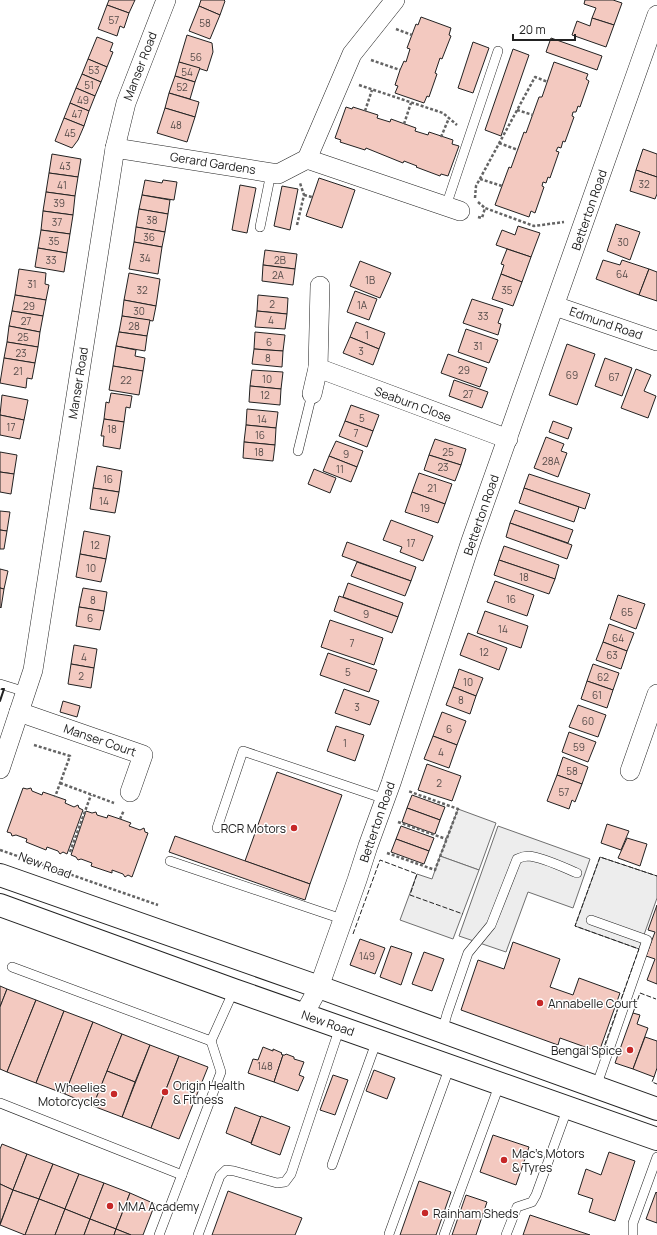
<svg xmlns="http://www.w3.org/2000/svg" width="657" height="1235" font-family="Manrope,sans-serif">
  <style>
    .green { fill: #eee; stroke: #6f6f6f }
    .parking { fill: #ededed; stroke: #6f6f6f }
    .building { fill: #f3c9c0; stroke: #222 }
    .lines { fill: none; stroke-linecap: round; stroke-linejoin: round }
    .lane-casing { stroke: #222; stroke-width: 10 }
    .street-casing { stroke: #222; stroke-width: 20 }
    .primary-casing { stroke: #222; stroke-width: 24 }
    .path { stroke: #646464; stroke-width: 2.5; stroke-dasharray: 3 2; stroke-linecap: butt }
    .lane { stroke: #fff; stroke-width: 9 }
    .street { stroke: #fff; stroke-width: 19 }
    .primary { stroke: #fff; stroke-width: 22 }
    .fence { stroke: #222; stroke-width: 1; stroke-dasharray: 5 2; stroke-linecap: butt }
    .wall { stroke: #222; stroke-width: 2 }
    .poi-dot { fill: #c62828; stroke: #fff; stroke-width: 1.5 }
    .labels { text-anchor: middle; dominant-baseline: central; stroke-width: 3; stroke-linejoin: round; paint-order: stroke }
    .number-label { font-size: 10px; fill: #564c4a }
    .street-label { font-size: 12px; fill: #222; stroke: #fff }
    .poi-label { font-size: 12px; fill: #222; stroke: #fff; text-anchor: start }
  </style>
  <rect width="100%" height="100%" fill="#fff"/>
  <path class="green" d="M458,809L496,823L479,870L440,856Z"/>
  <g class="parking">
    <path d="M498,826L590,859L573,908L528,892L506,952L459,936Z"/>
    <path d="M440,856L479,870L453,939L400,920L417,874L432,879Z"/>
    <path d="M600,857L657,876V898L639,949L575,926Z"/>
  </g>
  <g class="building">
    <path d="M109,0H135L129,13L107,5Z"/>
    <path d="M201,0H224L225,1L220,15L199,6Z"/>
    <path d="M585,0H613L622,3L614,25L592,18L596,8L584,4Z"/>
    <path d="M107,5L129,13L124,28L120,26L117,36L98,29Z"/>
    <path d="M199,6L220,15L210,39L189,31Z"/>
    <path d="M421,17L451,28L449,35L451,36L442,59L440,58L435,73L437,74L429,97L427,96L424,103L395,93L398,86L395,85L400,70L404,61L406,62L410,49L407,48L416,24L418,25Z"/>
    <path d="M592,18L614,25L606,47L572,35L577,21L590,26Z"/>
    <path d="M187,35L212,43L213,52L207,71L179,62Z"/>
    <path d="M97,37L113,43L110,51L113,52L107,67L88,59Z"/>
    <path d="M551,38L602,56L597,70L546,52Z"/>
    <path d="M473,42L489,48L473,93L458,88Z"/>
    <path d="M513,49L529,55L501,136L485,130Z"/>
    <path d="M88,59L107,67L101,82L82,74Z"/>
    <path d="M179,62L200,68L195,82L175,76Z"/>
    <path d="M554,62L588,74L586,79L589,81L580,107L578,106L576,112H573L572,116L574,117L565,142L563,141L561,148L558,147L556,151L559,152L550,178L548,177L546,183L543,182L542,186L544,187L535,213L531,211L529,217L495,205L509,167L511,168L524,132L526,133L539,97H542Z"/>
    <path d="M82,74L101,82L95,96L76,88Z"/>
    <path d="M175,76L195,82L190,99L169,93Z"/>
    <path d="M76,88L95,96L89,111L70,103Z"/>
    <path d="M169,93L199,102L195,117L165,108Z"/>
    <path d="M70,103L89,111L84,126L64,118Z"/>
    <path d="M346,107L352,109L353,107L378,115L377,118L390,122L391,119L416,128L415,131L428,135L429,132L453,140L452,144L459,146L448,176L441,174L440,176L416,167L417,166L404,161L403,163L366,148L365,150L340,142L341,140L335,138Z"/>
    <path d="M165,108L195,117L187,142L157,133Z"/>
    <path d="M64,118L84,126L78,140L72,148L55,141Z"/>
    <path d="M643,149L657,154V177L636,170Z"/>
    <path d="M52,154L81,159L78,177L49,173Z"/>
    <path d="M636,170L657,177V194L655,199L630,191Z"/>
    <path d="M49,173L78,177L75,196L46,192Z"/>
    <path d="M319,178L355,190L342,228L306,216Z"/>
    <path d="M145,180L162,183L163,180L177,182L174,200L142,195Z"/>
    <path d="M240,185L256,188L247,233L232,230Z"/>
    <path d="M282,186L298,189L290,230L274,226Z"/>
    <path d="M46,192L75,196L73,215L43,211Z"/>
    <path d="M142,195L170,200L168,214L139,209Z"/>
    <path d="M139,209L168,214L165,232L136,227Z"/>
    <path d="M43,211L73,215L70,234L41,230Z"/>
    <path d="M616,224L640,232L630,260L607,251Z"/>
    <path d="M518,226L540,233L531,257L496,245L502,230L515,235Z"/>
    <path d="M136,227L165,232L162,247L134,242Z"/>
    <path d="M41,230L70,234L67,253L38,248Z"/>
    <path d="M134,242L162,247L158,274L129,269Z"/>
    <path d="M38,248L67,253L64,272L35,267Z"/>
    <path d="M507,249L531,257L522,282L501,274L504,265L501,264Z"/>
    <path d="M265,250L297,254L295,269L263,265Z"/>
    <path d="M603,260L620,265L622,260L649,269L639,295L596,279Z"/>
    <path d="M360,261L391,273L380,298L350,286Z"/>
    <path d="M263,265L295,269L293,285L262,281Z"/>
    <path d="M19,269L46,273L45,284L49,285L46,300L15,295Z"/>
    <path d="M649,269L657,272V301L639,295Z"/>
    <path d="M129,273L160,279L156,306L124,300Z"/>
    <path d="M501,274L522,282L513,306L492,299Z"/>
    <path d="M355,291L377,299L369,320L347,312Z"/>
    <path d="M15,295L46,300L43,316L12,311Z"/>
    <path d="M258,295L288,298L287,314L257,311Z"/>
    <path d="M472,299L503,309L498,323L501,324L498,335L463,323Z"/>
    <path d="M124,300L156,306L153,321L122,316Z"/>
    <path d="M12,311L43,316L40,332L9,326Z"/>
    <path d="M257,311L287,314L285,329L255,327Z"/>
    <path d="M122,316L150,320L147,336L119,332Z"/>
    <path d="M356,322L385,333L379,349L350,337Z"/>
    <path d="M9,326L40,332L38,347L7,342Z"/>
    <path d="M466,329L498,340L489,363L458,352Z"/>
    <path d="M119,332L147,336L145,351L116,346Z"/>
    <path d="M255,332L285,335L283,351L254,349Z"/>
    <path d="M350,337L379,349L373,365L343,353Z"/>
    <path d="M7,342L38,347L35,363L4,358Z"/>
    <path d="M567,344L595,354L577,405L549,395Z"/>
    <path d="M116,346L136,350L135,356L145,358L143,371L113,366Z"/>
    <path d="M254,349L283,351L282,367L252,364Z"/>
    <path d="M448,354L487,368L480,387L441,373Z"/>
    <path d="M4,358L35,363L32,379L27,378L26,388L0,383Z"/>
    <path d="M605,358L632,368L622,396L595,386Z"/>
    <path d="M113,366L143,371L139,395L109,390Z"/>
    <path d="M636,369L651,375L644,391L656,396L648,418L621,408Z"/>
    <path d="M252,370L283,372L281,389L250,386Z"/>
    <path d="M454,380L488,392L482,408L449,396Z"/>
    <path d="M250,386L281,389L280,405L249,402Z"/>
    <path d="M111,393L132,396L130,408L126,407L124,422L104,419L106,402L109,403Z"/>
    <path d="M2,395L28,400L24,420L0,415Z"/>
    <path d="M351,405L379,415L373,431L345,421Z"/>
    <path d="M247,409L278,412L276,428L246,425Z"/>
    <path d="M0,415L24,420L20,439L0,435Z"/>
    <path d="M104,419L124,422L120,449L103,446L104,436H101Z"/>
    <path d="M345,421L373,431L367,447L339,436Z"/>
    <path d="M553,421L572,428L568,439L549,432Z"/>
    <path d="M246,425L276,428L275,445L244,442Z"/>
    <path d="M546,437L564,444L561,451L567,453L558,477L534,468Z"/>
    <path d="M435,439L466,449L461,465L429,455Z"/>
    <path d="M336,441L363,451L357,467L329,456Z"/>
    <path d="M244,442L275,445L273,461L243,458Z"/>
    <path d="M0,452L17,455L14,474L0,472Z"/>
    <path d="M429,455L461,465L455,481L424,470Z"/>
    <path d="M329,456L357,467L351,482L323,471Z"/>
    <path d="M97,466L122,471L119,492L93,488Z"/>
    <path d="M314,469L336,478L330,493L308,484Z"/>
    <path d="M0,472L14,474L11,494L0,492Z"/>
    <path d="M419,473L452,484L445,504L412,492Z"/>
    <path d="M529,474L590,494L585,509L524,488Z"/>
    <path d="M93,488L119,492L115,513L90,509Z"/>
    <path d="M524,488L579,507L574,522L519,503Z"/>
    <path d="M412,492L445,504L438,523L405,512Z"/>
    <path d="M515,510L573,530L568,543L510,523Z"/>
    <path d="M0,511L10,512L7,531L0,530Z"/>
    <path d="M391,520L433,536L423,561L400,552L402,547L383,540Z"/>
    <path d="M510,523L572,545L567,559L506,537Z"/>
    <path d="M0,530L7,531L4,549H0Z"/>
    <path d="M84,531L110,536L106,559L80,554Z"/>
    <path d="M347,542L416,567L411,581L342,556Z"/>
    <path d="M504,546L559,565L555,579L499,560Z"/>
    <path d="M80,554L106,559L101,582L76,577Z"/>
    <path d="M499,560L555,579L549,594L494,575Z"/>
    <path d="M357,562L411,581L405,596L351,576Z"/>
    <path d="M0,569L8,571L4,589L0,588Z"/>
    <path d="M495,581L534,595L527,616L487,602Z"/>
    <path d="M348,583L403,603L398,617L343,597Z"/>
    <path d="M0,588L4,589L1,608L0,607Z"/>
    <path d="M83,588L107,592L104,611L79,607Z"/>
    <path d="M618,595L645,604L636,629L610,619Z"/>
    <path d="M339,596L398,617L392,633L334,611Z"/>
    <path d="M79,607L104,611L100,630L76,626Z"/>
    <path d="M485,611L528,626L521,648L477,633Z"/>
    <path d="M330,620L383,638L374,665L321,647Z"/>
    <path d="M609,624L634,633L627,651L603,642Z"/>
    <path d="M468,633L507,648L499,670L460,655Z"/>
    <path d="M603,642L627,651L621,669L596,660Z"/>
    <path d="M74,645L97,649L94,668L71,664Z"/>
    <path d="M328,653L377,670L369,692L320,675Z"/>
    <path d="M71,664L94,668L91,688L68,684Z"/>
    <path d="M593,664L619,673L613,690L587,681Z"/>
    <path d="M459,669L483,678L476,696L453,687Z"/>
    <path d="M587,681L613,690L607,708L581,699Z"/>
    <path d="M453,687L476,696L470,714L446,705Z"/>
    <path d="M344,689L379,701L370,725L335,713Z"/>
    <path d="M63,701L80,706L77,717L60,712Z"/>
    <path d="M578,705L606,715L598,737L569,727Z"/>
    <path d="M442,712L466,721L457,745L433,736Z"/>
    <path d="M336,726L364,735L355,761L327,751Z"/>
    <path d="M569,732L596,742L588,762L562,752Z"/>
    <path d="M433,736L457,745L449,768L424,759Z"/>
    <path d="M563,757L588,767L582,784L557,775Z"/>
    <path d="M427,764L461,776L452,801L418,790Z"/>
    <path d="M277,772L342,795L310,884L245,861Z"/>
    <path d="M557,775L582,784L575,802L572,800L569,809L547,801Z"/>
    <path d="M23,788L27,789L31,788L32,791L42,795L43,792L66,800L65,803L74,807L78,805L79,808L83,810L67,854L63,852L60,854L58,851L47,847L46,850L26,842L27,839L16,835L12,836L11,833L7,832Z"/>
    <path d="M412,795L445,807L440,820L407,808Z"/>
    <path d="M407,808L440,820L435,834L402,822Z"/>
    <path d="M86,811L92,813L96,812L97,815L107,818L108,815L120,819L131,823L129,826L140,830L144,828L145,832L148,833L132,877L128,875L125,877L123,874L112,870V873L91,866L92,863L81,859L78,860L76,857L71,855Z"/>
    <path d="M607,824L629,831L621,850L601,843Z"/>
    <path d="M401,826L434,838L429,851L396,839Z"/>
    <path d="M175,836L310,884L305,900L169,852Z"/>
    <path d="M627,838L647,844L640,866L618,858Z"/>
    <path d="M396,839L429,851L424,864L391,852Z"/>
    <path d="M657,905V984L647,980L655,959L646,956L655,932L648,930Z"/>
    <path d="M360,939L385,948L375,974L350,965Z"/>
    <path d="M513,942L560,959L550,987L573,995L579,978L620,993L599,1052L560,1038L558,1045L461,1010L478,960L504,969Z"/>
    <path d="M391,946L412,953L401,985L380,977Z"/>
    <path d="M424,952L444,959L432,991L412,984Z"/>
    <path d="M0,986L7,989L0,1007Z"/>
    <path d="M7,989L36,1000L7,1072L0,1069V1007Z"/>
    <path d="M36,1000L64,1011L36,1083L7,1072Z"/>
    <path d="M64,1011L93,1022L65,1094L36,1083Z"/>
    <path d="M633,1013L640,1015L637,1024L648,1028L633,1069L615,1063Z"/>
    <path d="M93,1022L122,1034L93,1106L65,1094Z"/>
    <path d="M122,1034L150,1045L135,1082L107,1071Z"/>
    <path d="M645,1037L657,1041V1068L654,1077L633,1069Z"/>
    <path d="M150,1045L179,1056L151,1128L122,1117Z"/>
    <path d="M263,1047L273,1051V1049L282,1053L281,1054L283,1055L274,1082L248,1073L253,1059L258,1060Z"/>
    <path d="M286,1054L294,1057V1059L304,1062L299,1075L304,1077L298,1091L274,1082L283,1055H285Z"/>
    <path d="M179,1056L208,1067L179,1139L151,1128Z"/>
    <path d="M374,1070L395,1078L387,1099L366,1091Z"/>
    <path d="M107,1071L135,1082L122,1117L93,1106Z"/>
    <path d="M333,1075L348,1080L335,1115L320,1110Z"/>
    <path d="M235,1107L261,1117L251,1143L226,1133Z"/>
    <path d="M261,1116L290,1127L280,1155L251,1144Z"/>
    <path d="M493,1135L529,1147L516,1185L480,1172Z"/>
    <path d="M2,1144L27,1154L13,1190L0,1184V1149Z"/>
    <path d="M609,1152L635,1161L615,1221L589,1212L593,1199L578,1194L586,1169L601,1175Z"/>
    <path d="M27,1154L53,1164L39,1199L13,1190Z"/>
    <path d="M53,1164L79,1174L65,1209L39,1199Z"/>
    <path d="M79,1174L104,1183L90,1219L65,1209Z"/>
    <path d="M419,1181L451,1192L436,1235H400Z"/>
    <path d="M104,1183L130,1193L116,1229L90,1219Z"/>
    <path d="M0,1184L13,1190L0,1224Z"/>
    <path d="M13,1190L39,1199L25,1235L0,1225Z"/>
    <path d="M228,1191L302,1218L295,1235H212Z"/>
    <path d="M656,1192L657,1193V1223L646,1219Z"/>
    <path d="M130,1193L155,1204L143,1235H131L116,1229Z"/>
    <path d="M466,1195L487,1202L476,1235H452Z"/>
    <path d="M39,1199L65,1209L55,1235H25Z"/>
    <path d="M65,1209L90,1219L84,1235H55Z"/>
    <path d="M530,1215L590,1235H523Z"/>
    <path d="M90,1219L116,1229L114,1235H84Z"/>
    <path d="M116,1229L131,1235H114Z"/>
  </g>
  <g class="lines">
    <defs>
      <g id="lane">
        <path d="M446,206L498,51"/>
        <path d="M260,227L271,173"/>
        <path d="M298,451L312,394"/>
        <path d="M0,684L26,692"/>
        <path d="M217,828L243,751L385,799"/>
        <path d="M170,861L342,919"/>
        <path d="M591,920L647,940L596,1087"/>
        <path d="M12,967L211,1041L234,990"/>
        <path d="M442,1032L447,1014L468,953L491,925L517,859C521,857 525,856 529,856C542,857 565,868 577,873"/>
        <path d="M0,1103L182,1175"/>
        <path d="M332,1165L377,1040"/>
        <path d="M389,1234L450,1066"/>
        <path d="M159,1235L221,1072L211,1041"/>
        <path d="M198,1235L220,1176L226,1170L234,1171L277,1183L285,1182L291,1174L340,1027"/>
        <path d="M444,1235L500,1083"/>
        <path d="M506,1235L517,1207L532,1202L536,1195L568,1107"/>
        <path d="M633,1235V1223L657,1157"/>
      </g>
      <g id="street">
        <path d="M115,148L278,174L307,159L352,54L395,0"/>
        <path d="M307,159L460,211"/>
        <path d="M320,286L318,368L508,439"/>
        <path d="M555,306L657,341"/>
        <path d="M312,394L318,368"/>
        <path d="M19,712L143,755L130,792"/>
        <path d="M0,769L33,670L115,148L126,103L166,0"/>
        <path d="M630,771L657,694"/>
        <path d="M304,1014L319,987L357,880L368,846L391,783L471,541L657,15"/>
      </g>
      <g id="primary">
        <path d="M0,875L319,987L657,1109"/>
        <path d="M0,905L234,990L657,1139"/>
      </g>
    </defs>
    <use href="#lane" class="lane-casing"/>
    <use href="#street" class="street-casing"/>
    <use href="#primary" class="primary-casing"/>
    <g class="path">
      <path d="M396,29L412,35"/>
      <path d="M371,60L400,70"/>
      <path d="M359,85L443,113L457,125"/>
      <path d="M517,110L533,115"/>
      <path d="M365,111L372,90"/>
      <path d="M404,124L411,103"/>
      <path d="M441,137L449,118"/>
      <path d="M499,143L518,150"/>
      <path d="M480,179L502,186"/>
      <path d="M304,195L312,197"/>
      <path d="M475,198L476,186L535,77L548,82"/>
      <path d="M478,202L485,208"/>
      <path d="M478,217L482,218L485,208L534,226L564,222"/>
      <path d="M297,225L304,195L300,183"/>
      <path d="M34,745L70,756L55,797"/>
      <path d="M60,783L114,803"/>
      <path d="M120,819L124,810"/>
      <path d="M398,822L446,839"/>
      <path d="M0,850L158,905"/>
      <path d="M70,852L91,795"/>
      <path d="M387,853L435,870L458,809L408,791"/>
    </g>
    <use href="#lane" class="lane"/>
    <use href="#street" class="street"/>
    <use href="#primary" class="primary"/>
    <g class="fence">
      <path d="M353,934L380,860L417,874L410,895L463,914"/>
      <path d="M633,1013L640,993L656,999"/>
      <path d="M600,1058L639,949L575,926L600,857L657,876"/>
      <path d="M654,1077L652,1082L657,1084"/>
    </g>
    <path class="wall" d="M0,701L4,689H2"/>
  </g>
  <g class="poi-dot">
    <circle cx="294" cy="828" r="4"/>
    <circle cx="540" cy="1003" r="4"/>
    <circle cx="630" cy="1050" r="4"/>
    <circle cx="165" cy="1092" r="4"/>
    <circle cx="114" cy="1094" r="4"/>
    <circle cx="504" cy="1160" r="4"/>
    <circle cx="110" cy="1206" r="4"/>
    <circle cx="425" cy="1213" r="4"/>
  </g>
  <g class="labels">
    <g class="number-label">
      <text x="114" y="20">57</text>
      <text x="205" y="23">58</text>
      <text x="196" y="57">56</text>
      <text x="94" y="70">53</text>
      <text x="187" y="72">54</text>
      <text x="89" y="85">51</text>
      <text x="182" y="87">52</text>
      <text x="83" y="100">49</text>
      <text x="77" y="114">47</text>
      <text x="176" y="125">48</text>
      <text x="70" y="133">45</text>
      <text x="65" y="166">43</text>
      <text x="644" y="184">32</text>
      <text x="62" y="185">41</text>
      <text x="59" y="203">39</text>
      <text x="152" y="220">38</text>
      <text x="57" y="222">37</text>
      <text x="149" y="237">36</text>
      <text x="54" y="241">35</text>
      <text x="623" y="242">30</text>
      <text x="145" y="258">34</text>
      <text x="51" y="260">33</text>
      <text x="280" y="260">2B</text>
      <text x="622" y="274">64</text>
      <text x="278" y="275">2A</text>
      <text x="370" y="280">1B</text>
      <text x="32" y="284">31</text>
      <text x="142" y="290">32</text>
      <text x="507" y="290">35</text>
      <text x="272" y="304">2</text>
      <text x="362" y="305">1A</text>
      <text x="29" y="306">29</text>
      <text x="139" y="311">30</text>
      <text x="483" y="316">33</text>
      <text x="271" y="320">4</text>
      <text x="26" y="321">27</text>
      <text x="134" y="326">28</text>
      <text x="367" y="335">1</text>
      <text x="23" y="337">25</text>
      <text x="269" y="342">6</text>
      <text x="478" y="346">31</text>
      <text x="361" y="351">3</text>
      <text x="21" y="353">23</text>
      <text x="268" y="358">8</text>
      <text x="464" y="370">29</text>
      <text x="18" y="371">21</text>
      <text x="572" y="375">69</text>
      <text x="614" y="377">67</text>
      <text x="267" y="379">10</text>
      <text x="126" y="380">22</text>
      <text x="468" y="394">27</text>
      <text x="265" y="395">12</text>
      <text x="362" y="418">5</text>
      <text x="262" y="419">14</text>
      <text x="11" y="427">17</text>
      <text x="112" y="429">18</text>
      <text x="356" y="433">7</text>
      <text x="260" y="435">16</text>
      <text x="259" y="452">18</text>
      <text x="448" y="452">25</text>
      <text x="346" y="454">9</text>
      <text x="551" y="461">28A</text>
      <text x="443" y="467">23</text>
      <text x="340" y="469">11</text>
      <text x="108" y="479">16</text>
      <text x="432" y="488">21</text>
      <text x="104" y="501">14</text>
      <text x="425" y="508">19</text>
      <text x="411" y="543">17</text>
      <text x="95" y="545">12</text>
      <text x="91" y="568">10</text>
      <text x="524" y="577">18</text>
      <text x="511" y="599">16</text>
      <text x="93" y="600">8</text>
      <text x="627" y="612">65</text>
      <text x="366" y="614">9</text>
      <text x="90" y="618">6</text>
      <text x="503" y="629">14</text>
      <text x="618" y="638">64</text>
      <text x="352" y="643">7</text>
      <text x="484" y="652">12</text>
      <text x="612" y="655">63</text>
      <text x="84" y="657">4</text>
      <text x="348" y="672">5</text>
      <text x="81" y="676">2</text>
      <text x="603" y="677">62</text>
      <text x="468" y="682">10</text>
      <text x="597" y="695">61</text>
      <text x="461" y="700">8</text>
      <text x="357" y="707">3</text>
      <text x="588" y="721">60</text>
      <text x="449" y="729">6</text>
      <text x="345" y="743">1</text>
      <text x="579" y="747">59</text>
      <text x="441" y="752">4</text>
      <text x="572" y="771">58</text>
      <text x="439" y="783">2</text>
      <text x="564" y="792">57</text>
      <text x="367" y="956">149</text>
      <text x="265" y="1066">148</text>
    </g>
    <g class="street-label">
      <text transform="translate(140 66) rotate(-69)">Manser Road</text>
      <text transform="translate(213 163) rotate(9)">Gerard Gardens</text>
      <text transform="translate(589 210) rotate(-71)">Betterton Road</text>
      <text transform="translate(606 323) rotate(19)">Edmund Road</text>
      <text transform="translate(78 383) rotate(-81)">Manser Road</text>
      <text transform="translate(413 404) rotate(20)">Seaburn Close</text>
      <text transform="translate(481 515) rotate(-71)">Betterton Road</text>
      <text transform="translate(100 740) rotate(19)">Manser Court</text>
      <text transform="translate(377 822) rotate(-71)">Betterton Road</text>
      <text transform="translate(45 865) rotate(20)">New Road</text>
      <text transform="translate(328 1023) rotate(19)">New Road</text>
    </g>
    <g class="poi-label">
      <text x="286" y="828" text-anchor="end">RCR Motors</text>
      <text x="548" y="1003">Annabelle Court</text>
      <text x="622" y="1050" text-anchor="end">Bengal Spice</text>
      <text x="173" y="1085">Origin Health<tspan x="173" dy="14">&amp; Fitness</tspan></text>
      <text x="106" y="1087" text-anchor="end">Wheelies<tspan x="106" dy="14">Motorcycles</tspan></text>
      <text x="512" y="1153">Mac's Motors<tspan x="512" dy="14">&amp; Tyres</tspan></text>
      <text x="118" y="1206">MMA Academy</text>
      <text x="433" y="1213">Rainham Sheds</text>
    </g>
  </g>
  <path d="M513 34v6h62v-6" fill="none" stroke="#222222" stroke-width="2"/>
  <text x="519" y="34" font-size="12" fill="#222222" stroke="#ffffff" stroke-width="3" paint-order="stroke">20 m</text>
</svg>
